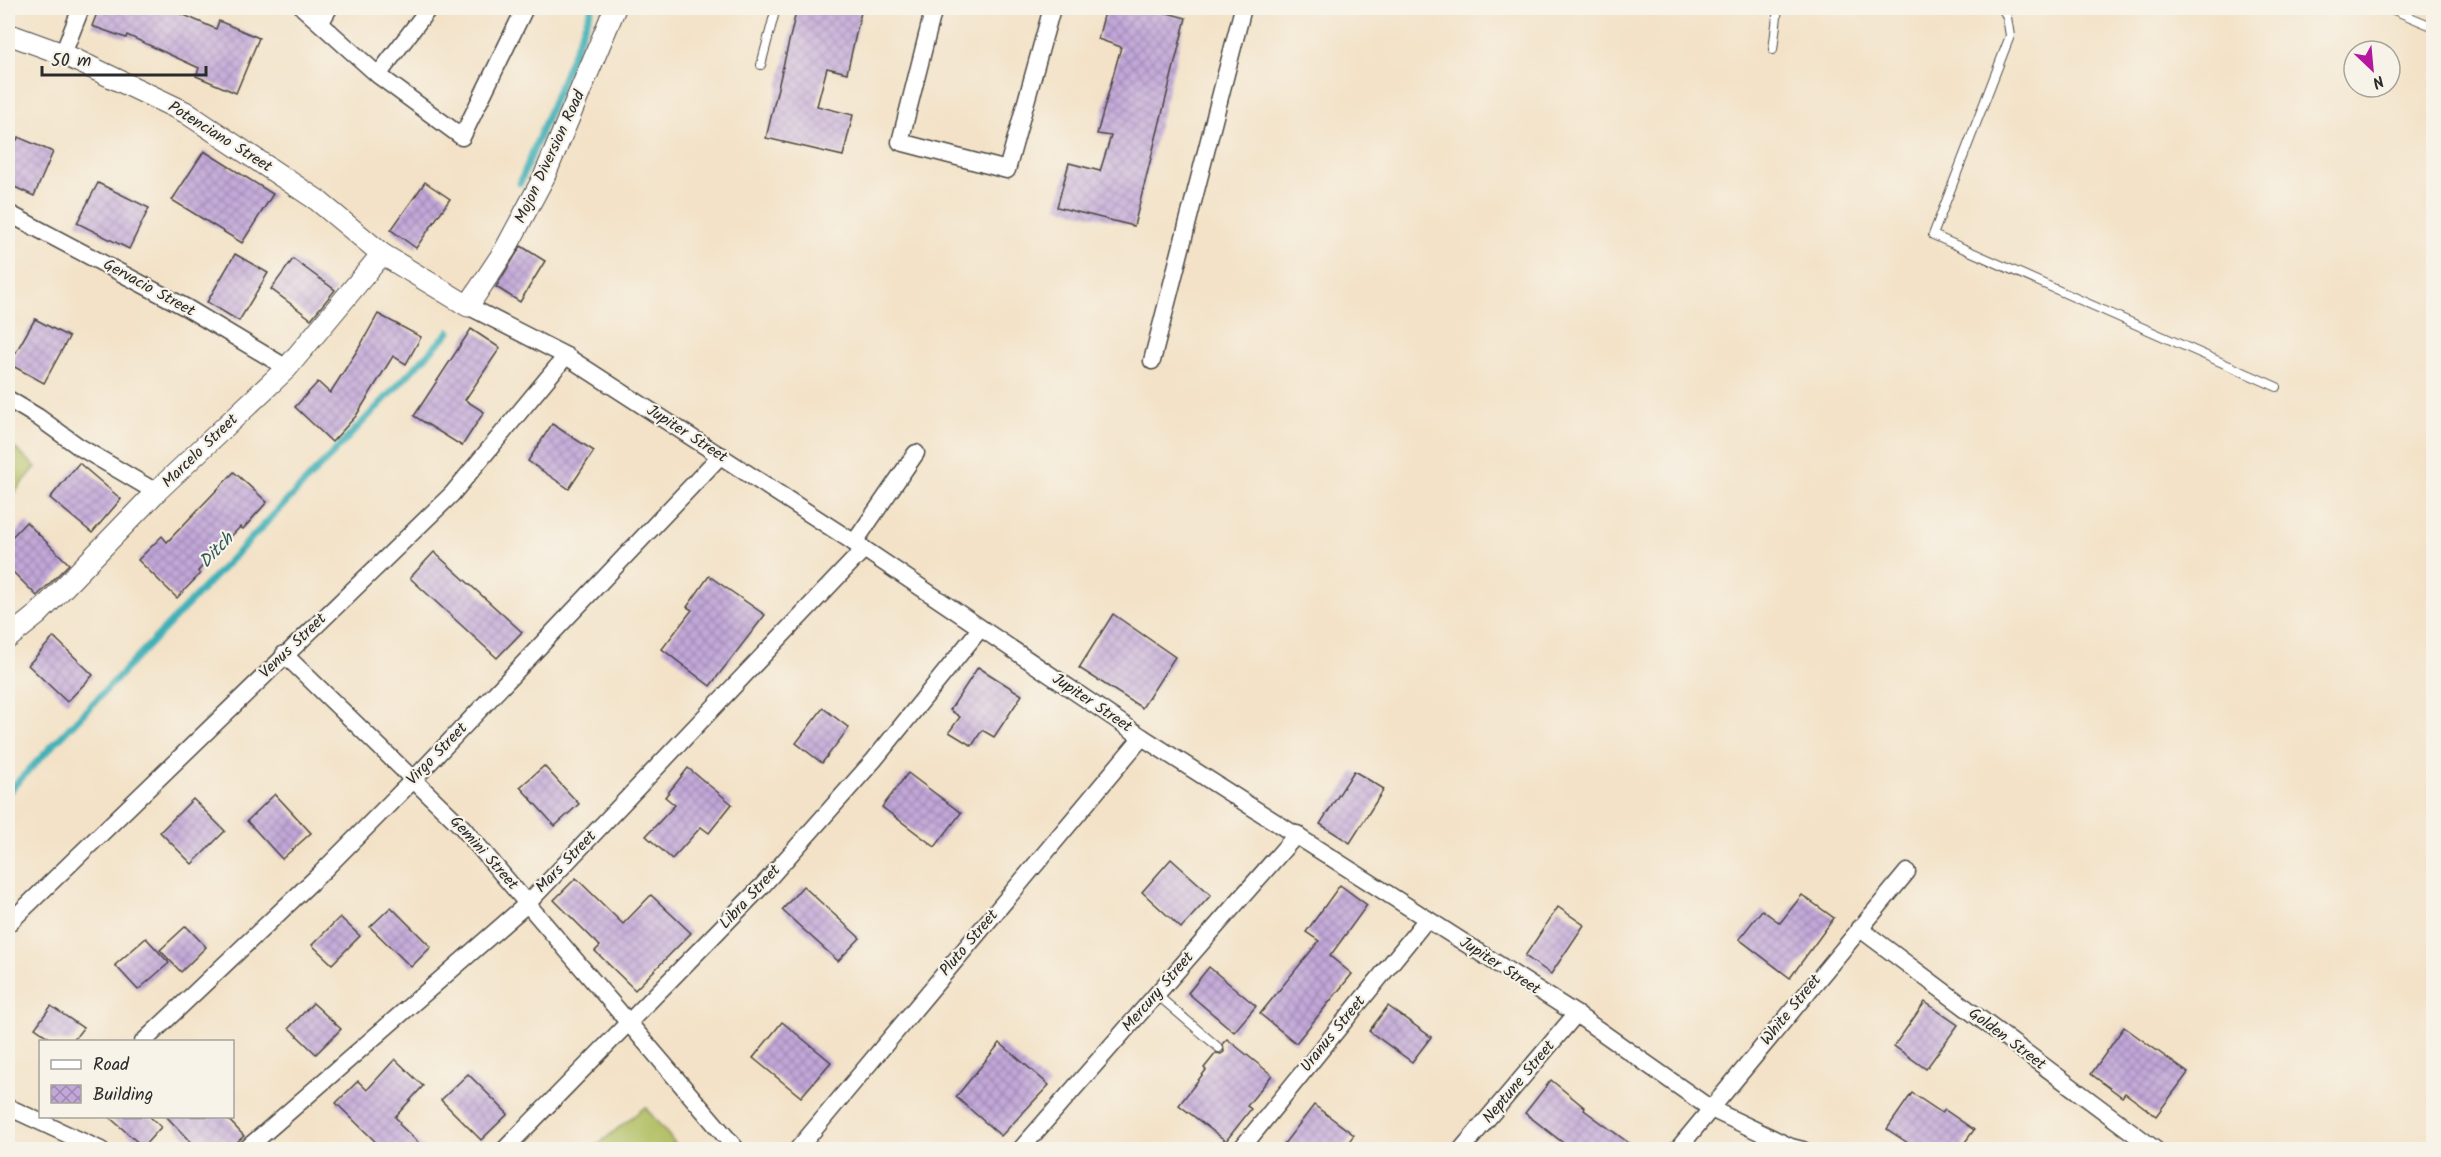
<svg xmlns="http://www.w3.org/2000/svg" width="2441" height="1157" font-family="Kalam,sans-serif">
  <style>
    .pitch { fill: #afbd5f; stroke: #6d7445; stroke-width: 1.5 }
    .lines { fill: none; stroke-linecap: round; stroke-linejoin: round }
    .stream { stroke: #3fb0b8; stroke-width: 7 }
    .building { fill: url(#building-cross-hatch) }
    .service-casing { stroke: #494642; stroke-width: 10 }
    .minor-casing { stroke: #494642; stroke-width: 19 }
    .tertiary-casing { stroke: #494642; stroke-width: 23 }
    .service { stroke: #fff; stroke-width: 8 }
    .minor { stroke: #fff; stroke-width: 16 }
    .tertiary { stroke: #fff; stroke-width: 21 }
    .labels { text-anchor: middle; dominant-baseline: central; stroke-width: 4.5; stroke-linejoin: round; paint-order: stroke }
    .street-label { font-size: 16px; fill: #2b2b2b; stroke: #f7f3e8 }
    .water-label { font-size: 18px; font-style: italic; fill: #325a5c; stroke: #f7f3e8 }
  </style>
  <defs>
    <pattern id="building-cross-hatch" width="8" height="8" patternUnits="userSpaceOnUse" patternTransform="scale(1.5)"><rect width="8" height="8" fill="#c2a7d9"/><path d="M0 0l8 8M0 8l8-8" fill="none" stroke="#9e88b0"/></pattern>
  </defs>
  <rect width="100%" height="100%" fill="#f7f3e8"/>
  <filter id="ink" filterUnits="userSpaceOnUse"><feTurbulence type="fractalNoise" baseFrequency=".0167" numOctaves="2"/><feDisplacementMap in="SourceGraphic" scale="12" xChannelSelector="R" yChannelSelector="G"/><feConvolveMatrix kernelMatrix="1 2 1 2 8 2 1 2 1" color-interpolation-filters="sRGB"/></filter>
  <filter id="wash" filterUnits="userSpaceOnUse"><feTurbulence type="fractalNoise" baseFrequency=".008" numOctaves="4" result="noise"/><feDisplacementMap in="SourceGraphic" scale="24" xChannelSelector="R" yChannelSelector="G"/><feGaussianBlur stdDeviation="1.35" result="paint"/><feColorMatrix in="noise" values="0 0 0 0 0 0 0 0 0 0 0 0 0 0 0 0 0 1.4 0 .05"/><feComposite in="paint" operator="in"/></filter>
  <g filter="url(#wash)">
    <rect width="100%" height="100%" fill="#f3e2c7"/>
    <g class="pitch">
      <path d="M8,442L36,467L8,500Z"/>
      <path d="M645,1107L675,1143L667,1149H592Z"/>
    </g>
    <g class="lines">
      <g class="stream">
        <path d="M520,183L592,8"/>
        <path d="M8,792L449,332"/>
      </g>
    </g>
    <g id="blocks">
      <g class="building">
        <path d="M99,8H168L216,29L219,21L259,38L236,93L196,76L199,68L127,35L126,38L92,26Z"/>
        <path d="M797,8H845L861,12L847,73L827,68L817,106L853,115L843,156L766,138Z"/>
        <path d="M1106,8H1149L1186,18L1134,226L1057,207L1069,163L1100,171L1111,136L1097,134L1121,47L1098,39Z"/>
        <path d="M8,136L17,140L18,137L53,152L34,196L8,184Z"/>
        <path d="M204,151L273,194L242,243L172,200Z"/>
        <path d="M425,182L450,199L416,248L391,230Z"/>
        <path d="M98,183L149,208L129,249L77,223Z"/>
        <path d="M521,246L545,261L520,302L496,287Z"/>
        <path d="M235,254L268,273L239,321L207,302Z"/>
        <path d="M293,259L335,290L311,319L271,289Z"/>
        <path d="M378,314L421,337L406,364L393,356L356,416L332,442L295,407L318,382L330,393L360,346Z"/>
        <path d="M35,319L69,337L44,383L9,364Z"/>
        <path d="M471,329L500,348L465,400L484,412L462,446L414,416Z"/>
        <path d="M552,424L594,451L569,489L528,461Z"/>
        <path d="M79,463L121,499L92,533L50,498Z"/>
        <path d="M234,472L267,502L243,529L240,527L198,571L200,574L177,598L138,560L162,536L167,542Z"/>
        <path d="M26,522L69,564L37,596L8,567V541Z"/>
        <path d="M434,552L522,632L497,658L410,578Z"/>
        <path d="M709,576L765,615L710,686L662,649L692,610L687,607Z"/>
        <path d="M1113,614L1175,657L1142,708L1079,668Z"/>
        <path d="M54,637L93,675L67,702L28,665Z"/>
        <path d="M978,667L1022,695L994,737L982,730L972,746L949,732L960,717L950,710Z"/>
        <path d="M823,708L849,728L822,763L796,743Z"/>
        <path d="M544,766L579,804L555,826L520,787Z"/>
        <path d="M688,768L732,804L709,833L701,827L672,859L646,836L675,805L665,797Z"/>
        <path d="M1354,771L1384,789L1350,843L1320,824Z"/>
        <path d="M908,773L961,813L935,847L882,807Z"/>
        <path d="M275,794L311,833L282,859L247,821Z"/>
        <path d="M193,799L225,831L192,864L160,832Z"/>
        <path d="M1171,859L1211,895L1181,928L1142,892Z"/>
        <path d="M576,878L623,924L651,895L691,933L635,990L595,951L600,946L554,900Z"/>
        <path d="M1340,885L1367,905L1330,956L1352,974L1296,1043L1260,1014L1319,941L1306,932Z"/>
        <path d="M803,886L860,938L838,961L782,910Z"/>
        <path d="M1802,895L1834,918L1790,978L1739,939L1762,910L1780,923Z"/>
        <path d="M391,907L431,947L411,967L370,927Z"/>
        <path d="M1558,907L1584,925L1551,974L1525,956Z"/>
        <path d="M340,917L360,936L332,964L312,945Z"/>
        <path d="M186,926L206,947L181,972L160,950Z"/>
        <path d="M146,938L169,963L138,990L115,965Z"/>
        <path d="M1209,967L1256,1006L1234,1032L1188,993Z"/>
        <path d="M1925,1002L1958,1025L1926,1069L1894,1046Z"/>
        <path d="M313,1003L341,1029L316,1054L289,1028Z"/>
        <path d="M51,1006L83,1028L73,1041H54L35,1028Z"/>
        <path d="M1388,1006L1431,1037L1412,1062L1369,1031Z"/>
        <path d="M782,1022L831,1062L801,1097L753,1058Z"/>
        <path d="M2124,1027L2188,1073L2156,1116L2125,1093L2122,1097L2091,1074Z"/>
        <path d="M1227,1039L1272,1075L1247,1106L1251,1109L1226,1141L1179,1105L1206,1070L1204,1068L1216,1053L1221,1054L1224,1052L1223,1043Z"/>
        <path d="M1000,1043L1049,1085L1001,1136L956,1097Z"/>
        <path d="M395,1059L423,1086L395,1117L400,1122L399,1124L425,1149H383L336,1103L358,1081L367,1090Z"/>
        <path d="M468,1074L508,1114L481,1140L441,1100Z"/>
        <path d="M1551,1080L1585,1108L1584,1110L1637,1149H1571L1525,1113Z"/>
        <path d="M1912,1093L1942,1113L1945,1110L1974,1130L1960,1149H1917L1887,1129Z"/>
        <path d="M1314,1105L1354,1135L1343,1149H1280Z"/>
        <path d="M108,1116H149L161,1127L143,1147Z"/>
        <path d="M166,1116H225L244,1136L229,1149H197Z"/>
      </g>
    </g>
  </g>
  <g filter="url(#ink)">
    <use href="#blocks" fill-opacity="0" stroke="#494642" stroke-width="1.5"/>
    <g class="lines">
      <defs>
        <g id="service">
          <path d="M2002,8L2007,17L2010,36L1933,235L2277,387"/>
          <path d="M2389,8L2434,27"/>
          <path d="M1773,50L1778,8"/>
          <path d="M761,65L776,8"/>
          <path d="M1156,994L1219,1048"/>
        </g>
        <g id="minor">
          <path d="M303,8L378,75L462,137L525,8"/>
          <path d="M934,8L900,142L1007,170L1052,8"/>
          <path d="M321,22L329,8"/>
          <path d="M63,54L81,8"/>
          <path d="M378,75L429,8"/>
          <path d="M8,213L187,308L287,368"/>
          <path d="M468,306L566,356L864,549L1142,737L1576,1014L1711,1109L1791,1147L1803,1150"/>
          <path d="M1152,361L1243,8"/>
          <path d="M8,399L38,417L78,446L156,492"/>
          <path d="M854,543L916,453"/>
          <path d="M284,654L462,827L737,1150"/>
          <path d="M8,924L452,494L566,356"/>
          <path d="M1859,928L2156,1150"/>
          <path d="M143,1042L321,873L413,780L721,455"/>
          <path d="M8,1107L101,1150"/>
          <path d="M245,1150L528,903L864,549"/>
          <path d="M504,1150L763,885L874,760L980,629"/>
          <path d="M797,1150L1142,737"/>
          <path d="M1020,1150L1297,834"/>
          <path d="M1240,1150L1427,919"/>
          <path d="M1461,1150L1576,1014"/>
          <path d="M1677,1150L1907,872"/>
        </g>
        <g id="tertiary">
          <path d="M8,34L63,54L185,112L317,200L382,254L468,306L505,250L544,177L615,8"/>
          <path d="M8,638L38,614L156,492L287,368L382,254"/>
        </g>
      </defs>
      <use href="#service" class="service-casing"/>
      <use href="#minor" class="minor-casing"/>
      <use href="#tertiary" class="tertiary-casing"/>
      <use href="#service" class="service"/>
      <use href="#minor" class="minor"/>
      <use href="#tertiary" class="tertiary"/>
    </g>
  </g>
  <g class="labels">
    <g class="street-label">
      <text transform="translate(220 137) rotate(32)">Potenciano Street</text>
      <text transform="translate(550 157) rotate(-65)">Mojon Diversion Road</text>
      <text transform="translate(149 288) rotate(29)">Gervacio Street</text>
      <text transform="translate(687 434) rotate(33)">Jupiter Street</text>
      <text transform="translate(200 451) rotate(-44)">Marcelo Street</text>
      <text transform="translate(293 646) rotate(-44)">Venus Street</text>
      <text transform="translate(1092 703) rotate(34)">Jupiter Street</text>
      <text transform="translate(437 754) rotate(-46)">Virgo Street</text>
      <text transform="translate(484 853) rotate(48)">Gemini Street</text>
      <text transform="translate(566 862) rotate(-46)">Mars Street</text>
      <text transform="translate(750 897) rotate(-47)">Libra Street</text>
      <text transform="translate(969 943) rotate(-50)">Pluto Street</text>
      <text transform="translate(1500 966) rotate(33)">Jupiter Street</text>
      <text transform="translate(1158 992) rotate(-49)">Mercury Street</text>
      <text transform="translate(1791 1010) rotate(-51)">White Street</text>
      <text transform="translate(1333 1034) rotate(-51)">Uranus Street</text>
      <text transform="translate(2007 1039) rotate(37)">Golden Street</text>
      <text transform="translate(1519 1082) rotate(-50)">Neptune Street</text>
    </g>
    <g class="water-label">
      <text transform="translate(217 551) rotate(-46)">Ditch</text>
    </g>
  </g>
  <rect width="2441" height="1157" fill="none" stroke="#f7f3e8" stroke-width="30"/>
  <rect x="39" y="1040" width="195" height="78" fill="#f7f3e8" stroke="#a5a39c" stroke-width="1.5"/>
  <rect x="51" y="1060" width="30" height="9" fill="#ffffff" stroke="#a5a39c" stroke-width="1.5"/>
  <text x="93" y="1070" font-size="18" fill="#2b2b2b">Road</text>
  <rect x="51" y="1085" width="30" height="18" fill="url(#building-cross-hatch)" stroke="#a5a39c" stroke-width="1.5"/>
  <text x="93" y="1100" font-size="18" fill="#2b2b2b">Building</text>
  <g transform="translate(2372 69) rotate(154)"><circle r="28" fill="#f7f3e8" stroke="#a5a39c" stroke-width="1.5"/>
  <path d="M0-4.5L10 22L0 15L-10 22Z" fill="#b5179e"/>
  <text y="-9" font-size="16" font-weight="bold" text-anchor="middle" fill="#2b2b2b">N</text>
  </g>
  <path d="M42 66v9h164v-9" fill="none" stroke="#2b2b2b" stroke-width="3"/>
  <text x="51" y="66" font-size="18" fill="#2b2b2b" stroke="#f7f3e8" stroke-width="4.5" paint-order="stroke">50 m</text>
</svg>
